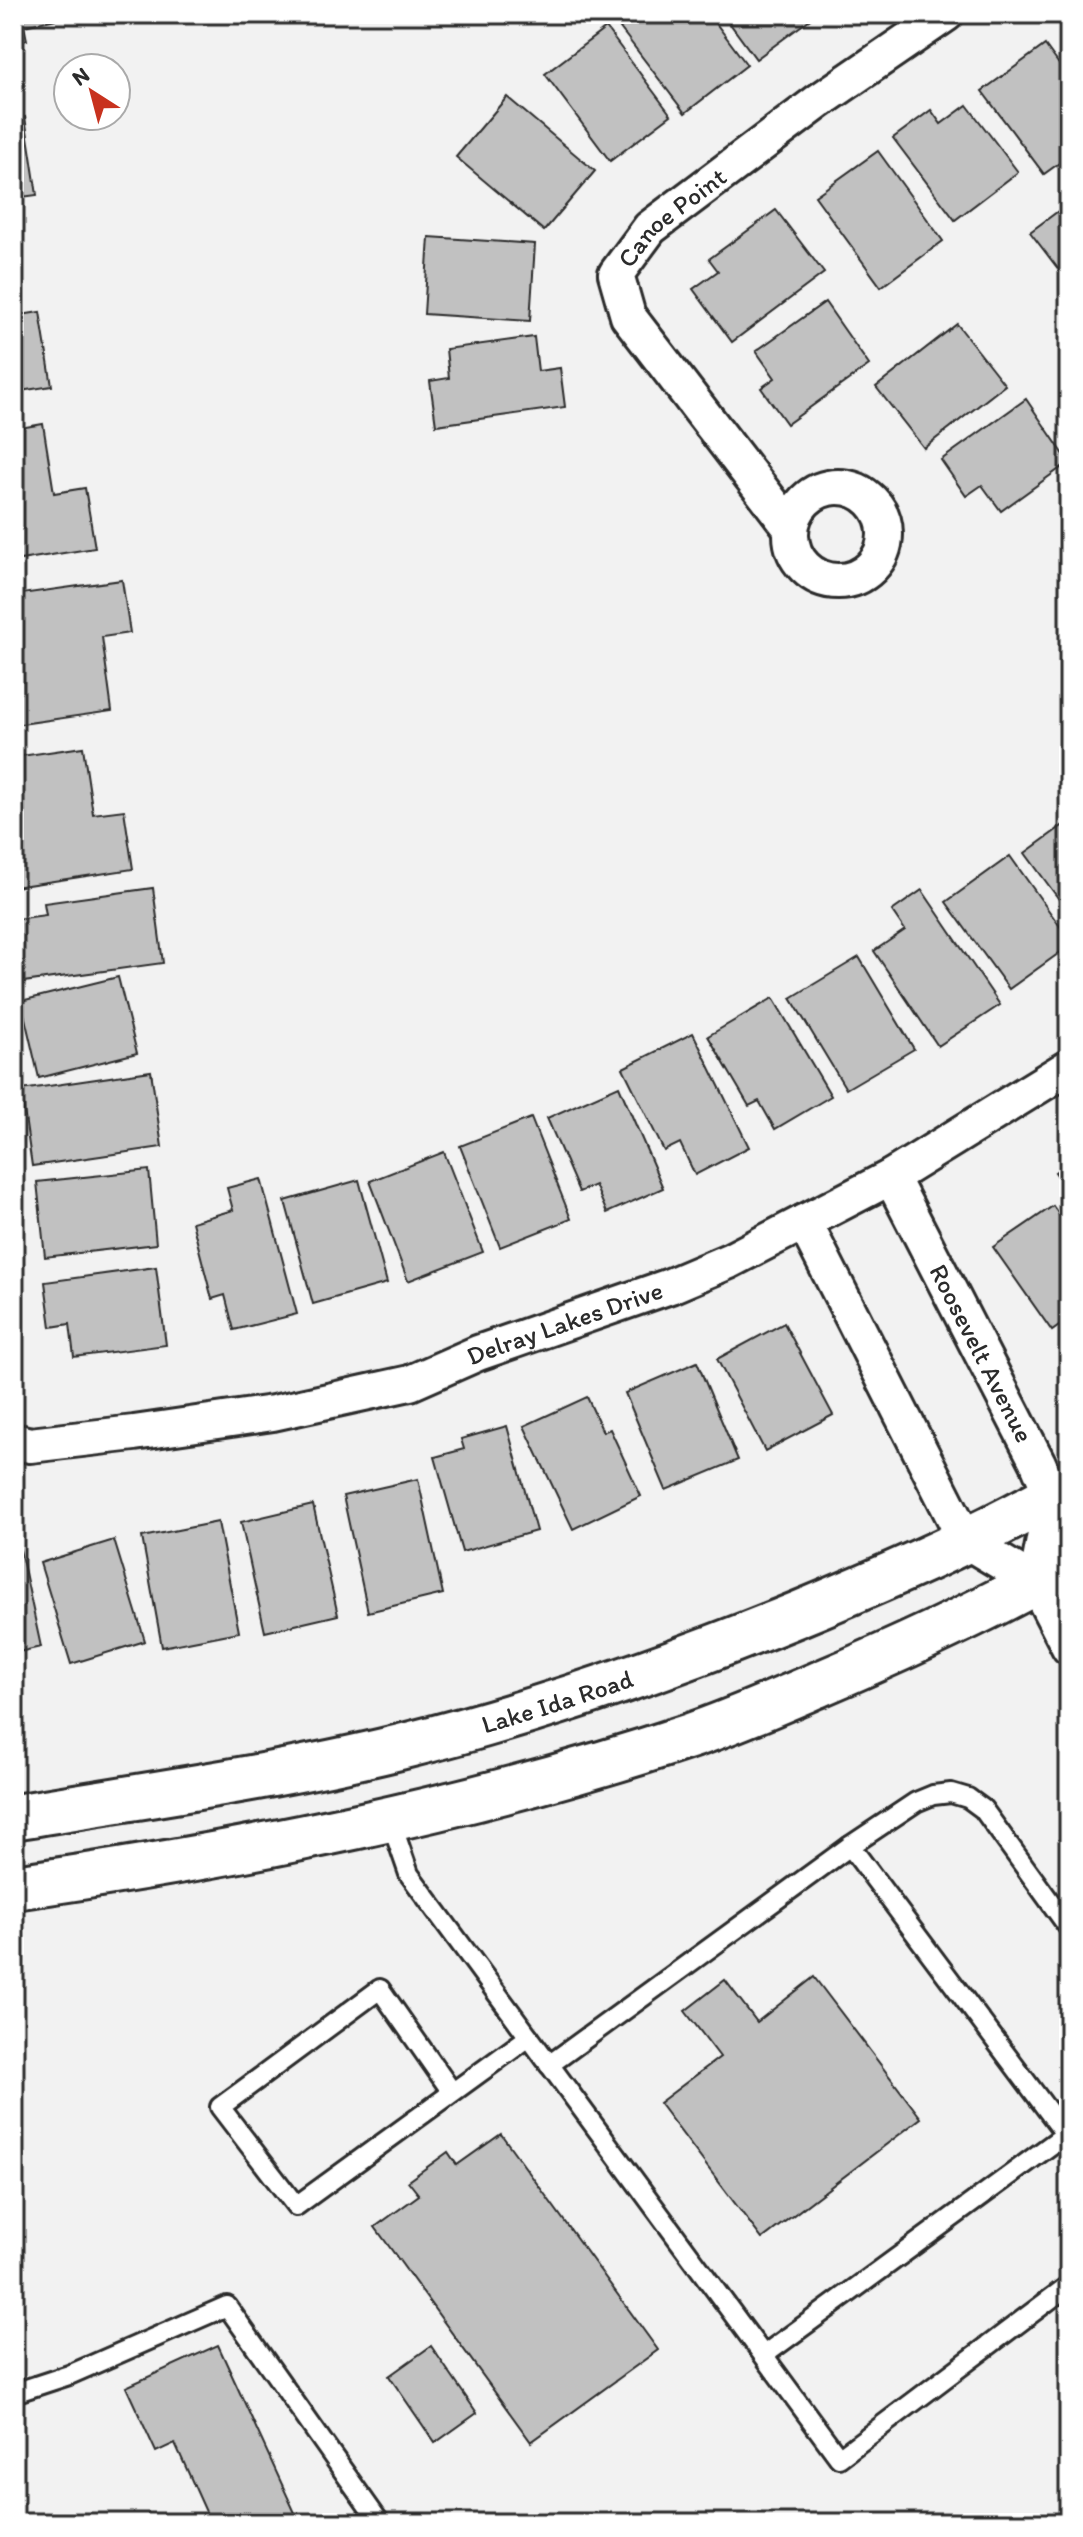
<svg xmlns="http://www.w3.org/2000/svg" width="1083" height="2537" font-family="Itim,sans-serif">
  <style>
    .building { fill: #c1c1c1; stroke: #2b2b2b; stroke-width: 2 }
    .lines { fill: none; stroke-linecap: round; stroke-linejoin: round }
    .lane-casing { stroke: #2b2b2b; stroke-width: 24 }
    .street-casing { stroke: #2b2b2b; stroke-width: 40 }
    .secondary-casing { stroke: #2b2b2b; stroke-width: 50 }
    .lane { stroke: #fff; stroke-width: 18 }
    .street { stroke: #fff; stroke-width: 34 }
    .secondary { stroke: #fff; stroke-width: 44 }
    .labels { text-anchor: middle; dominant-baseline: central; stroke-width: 7; stroke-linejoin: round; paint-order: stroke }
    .street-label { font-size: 26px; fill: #2b2b2b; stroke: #fff }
  </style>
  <rect width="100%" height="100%" fill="#f2f2f2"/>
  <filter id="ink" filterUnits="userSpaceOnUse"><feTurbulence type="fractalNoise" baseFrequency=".0125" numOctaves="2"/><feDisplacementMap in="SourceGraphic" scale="16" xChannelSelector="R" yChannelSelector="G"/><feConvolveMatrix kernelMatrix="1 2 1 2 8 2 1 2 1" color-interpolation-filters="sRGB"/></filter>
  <g filter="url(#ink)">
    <g class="building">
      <path d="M14,14H60L61,18L24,26L27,40L14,43Z"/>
      <path d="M639,14H709L747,65L685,113L620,28Z"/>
      <path d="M723,14H817L756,59Z"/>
      <path d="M606,28L671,115L610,161L545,74Z"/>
      <path d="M1045,45L1069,78V156L1044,174L982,91Z"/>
      <path d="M507,97L595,171L544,231L456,157Z"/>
      <path d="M967,105L1018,172L955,220L893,138L931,110L941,124Z"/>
      <path d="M25,117L37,195L14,198V119Z"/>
      <path d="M878,151L943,241L881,287L815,196Z"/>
      <path d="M1069,203V283L1030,232Z"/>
      <path d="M776,210L824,273L732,342L693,289L718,271L709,259Z"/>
      <path d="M429,237L535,244L530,321L424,314Z"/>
      <path d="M825,302L869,365L787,424L761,388L775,378L756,351Z"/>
      <path d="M40,312L52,386L14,392V316Z"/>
      <path d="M957,324L1005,385L924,448L876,387Z"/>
      <path d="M534,337L538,371L560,368L565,407L436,425L430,381L449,378L446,349Z"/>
      <path d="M1026,399L1069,462L1001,511L982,485L966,496L941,460Z"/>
      <path d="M43,424L54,493L85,488L95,548L14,561V429Z"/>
      <path d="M122,580L130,633L102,637L112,711L14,725V595Z"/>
      <path d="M83,747L93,814L124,810L133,869L14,887V757Z"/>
      <path d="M1069,821V913L1025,853Z"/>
      <path d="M1010,856L1069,939V946L1009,989L946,902Z"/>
      <path d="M153,888L163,963L23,982L15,919L46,915L44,903Z"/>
      <path d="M922,890L1000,1005L938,1046L874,951L905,930L892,911Z"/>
      <path d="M859,957L914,1049L846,1089L791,998Z"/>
      <path d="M118,977L137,1053L39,1078L21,1001Z"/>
      <path d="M773,998L831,1096L775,1129L759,1101L749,1106L708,1036Z"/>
      <path d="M693,1033L749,1147L695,1175L680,1143L664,1151L623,1068Z"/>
      <path d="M151,1071L162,1147L32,1166L21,1090Z"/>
      <path d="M619,1086L663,1188L607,1213L595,1185L579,1192L547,1118Z"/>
      <path d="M531,1118L571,1219L500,1247L460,1146Z"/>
      <path d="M444,1152L483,1252L408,1281L370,1181Z"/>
      <path d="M1069,1162V1192L1055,1172Z"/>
      <path d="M149,1170L156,1244L45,1257L37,1182Z"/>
      <path d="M261,1179L297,1314L234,1330L225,1295L212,1299L192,1222L233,1210L227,1188Z"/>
      <path d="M359,1180L387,1283L313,1304L285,1201Z"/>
      <path d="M1053,1206L1069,1229V1319L1052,1331L993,1247Z"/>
      <path d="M156,1267L166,1345L74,1357L70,1324L51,1327L45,1282Z"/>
      <path d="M784,1323L833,1415L765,1451L717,1359Z"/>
      <path d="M697,1362L738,1460L666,1490L625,1393Z"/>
      <path d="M587,1397L603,1432L610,1429L641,1496L573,1529L524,1426Z"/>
      <path d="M507,1426L536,1531L462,1552L435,1457L464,1449L461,1439Z"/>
      <path d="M418,1479L443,1594L368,1612L343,1496Z"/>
      <path d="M313,1505L338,1615L265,1632L241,1522Z"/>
      <path d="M218,1522L239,1632L162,1647L142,1537Z"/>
      <path d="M18,1540L41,1647L14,1653V1541Z"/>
      <path d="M114,1540L145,1641L71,1664L40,1563Z"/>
      <path d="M814,1977L921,2118L762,2239L659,2103L720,2057L685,2011L725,1980L757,2022Z"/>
      <path d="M501,2134L658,2350L531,2442L375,2227L419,2195L408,2181L448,2152L457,2165Z"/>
      <path d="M218,2345L296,2515L279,2523H211L175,2443L156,2452L126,2387Z"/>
      <path d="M431,2346L477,2413L435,2443L389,2376Z"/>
    </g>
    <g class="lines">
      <defs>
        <g id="lane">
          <path d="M390,1819L409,1874L839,2458L1069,2285"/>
          <path d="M850,1846L1069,2139"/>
          <path d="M549,2065L850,1846L916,1802L933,1795L951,1793L968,1798L983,1809L1069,1928"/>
          <path d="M452,2092L380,1989L220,2107L296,2206L529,2037"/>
          <path d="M764,2355L1066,2134"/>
          <path d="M14,2393L69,2375L227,2306L380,2523"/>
        </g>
        <g id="street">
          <circle cx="838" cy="534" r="47"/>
          <path id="s1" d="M790,527L628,316L616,274L650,228L819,101L946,14"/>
          <path id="s2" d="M891,1177L1038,1463L1052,1496L1036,1583"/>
          <path d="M804,1222L966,1541L1036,1583L1069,1647"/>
          <path id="s3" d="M14,1441L30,1445L134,1433L273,1413L410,1383L478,1353L670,1286L729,1261L891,1177L1069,1067"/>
        </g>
        <g id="secondary">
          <path id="s4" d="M14,1817C143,1795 273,1778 400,1747C538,1713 671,1666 801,1613C893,1575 983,1536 1069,1486"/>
          <path d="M14,1887C243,1854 471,1809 690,1736C734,1721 777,1702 819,1684C904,1648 988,1609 1069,1564"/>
        </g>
      </defs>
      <use href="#lane" class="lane-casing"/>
      <use href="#street" class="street-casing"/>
      <use href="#secondary" class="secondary-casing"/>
      <use href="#lane" class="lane"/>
      <use href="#street" class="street"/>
      <use href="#secondary" class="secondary"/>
    </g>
  </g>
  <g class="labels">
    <g class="street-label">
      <text stroke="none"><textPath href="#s1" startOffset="390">Canoe Point</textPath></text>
      <text stroke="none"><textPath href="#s3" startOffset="568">Delray Lakes Drive</textPath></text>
      <text stroke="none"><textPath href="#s2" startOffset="198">Roosevelt Avenue</textPath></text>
      <text stroke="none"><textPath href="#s4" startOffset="556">Lake Ida Road</textPath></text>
    </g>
  </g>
  <rect width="1083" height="2537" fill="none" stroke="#fff" stroke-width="48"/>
  <rect x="24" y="24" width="1035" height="2489" fill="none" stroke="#2b2b2b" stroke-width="3" filter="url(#ink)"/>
  <g transform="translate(92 92) rotate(324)"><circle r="38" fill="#ffffff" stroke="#aaaaaa" stroke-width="2"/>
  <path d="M0-6L14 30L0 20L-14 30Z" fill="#c8321e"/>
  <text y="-12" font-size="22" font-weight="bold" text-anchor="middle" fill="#2b2b2b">N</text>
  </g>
</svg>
